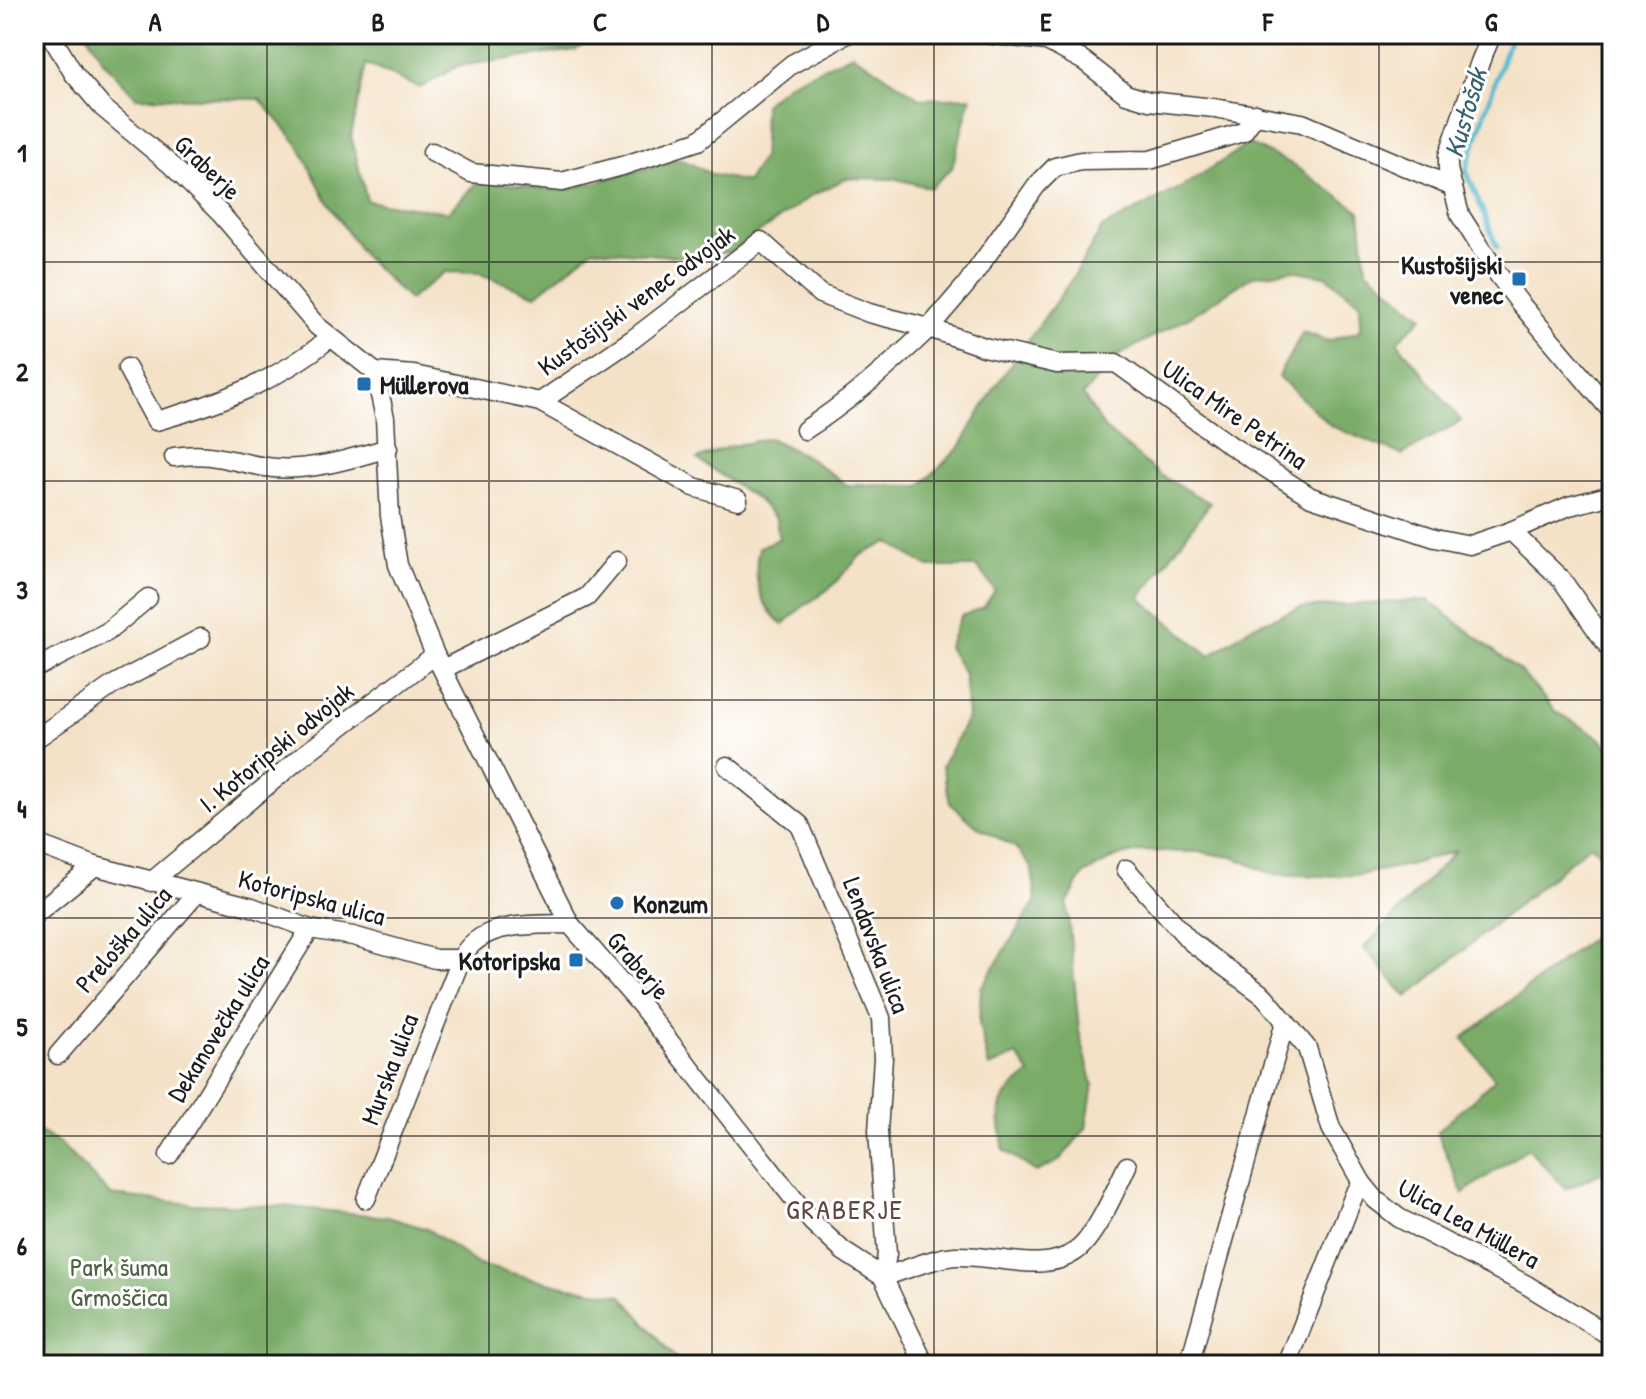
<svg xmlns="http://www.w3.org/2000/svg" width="1646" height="1399" font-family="'Patrick Hand',sans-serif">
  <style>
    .forest { fill: #7aac68; stroke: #4b6442; stroke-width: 2 }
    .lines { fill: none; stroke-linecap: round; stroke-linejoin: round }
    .stream { stroke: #51bacf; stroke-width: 5 }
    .minor-casing { stroke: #3c3a36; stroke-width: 21 }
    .minor { stroke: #fff; stroke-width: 18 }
    .grid { fill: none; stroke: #1c1c1c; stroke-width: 2; stroke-opacity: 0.55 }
    .poi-dot { fill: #1f6fb2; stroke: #fff; stroke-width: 3 }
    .labels { text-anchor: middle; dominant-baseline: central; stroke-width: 6; stroke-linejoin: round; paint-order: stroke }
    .street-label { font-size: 26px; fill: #1c1c1c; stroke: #fff }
    .poi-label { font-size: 26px; font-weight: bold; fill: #1c1c1c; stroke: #fff; text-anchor: end }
    .park-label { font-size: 26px; fill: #4e6140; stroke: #fff }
    .water-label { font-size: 28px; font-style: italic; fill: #34636d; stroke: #fff }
    .neighbourhood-label { font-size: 28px; letter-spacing: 2px; fill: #604740; stroke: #fff }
    .neatline { fill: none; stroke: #1c1c1c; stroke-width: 3 }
    .grid-label { font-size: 26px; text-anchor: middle; font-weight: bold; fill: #1c1c1c }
  </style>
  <rect width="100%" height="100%" fill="#fff"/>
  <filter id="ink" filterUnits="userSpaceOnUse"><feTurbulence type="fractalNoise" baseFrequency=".0125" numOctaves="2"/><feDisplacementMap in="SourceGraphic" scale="16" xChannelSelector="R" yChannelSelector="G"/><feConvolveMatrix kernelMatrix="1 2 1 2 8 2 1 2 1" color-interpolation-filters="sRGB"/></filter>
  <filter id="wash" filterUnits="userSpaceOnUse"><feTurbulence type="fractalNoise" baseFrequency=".006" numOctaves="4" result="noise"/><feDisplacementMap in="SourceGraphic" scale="32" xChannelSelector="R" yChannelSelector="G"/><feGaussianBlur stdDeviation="1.8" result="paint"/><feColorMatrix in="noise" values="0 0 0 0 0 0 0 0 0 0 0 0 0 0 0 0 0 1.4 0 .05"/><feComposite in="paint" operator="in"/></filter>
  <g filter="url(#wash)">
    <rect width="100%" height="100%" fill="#f4e2c8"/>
    <g class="forest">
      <path d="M87,34H599L576,50L458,66L420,88L366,64L351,136L367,201L448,212L480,180L563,191L681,159L713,175L747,182L763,156L764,104L789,83L853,54L921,99L971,97L952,168L930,188L897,179L847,178L813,195L731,252L681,257L593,249L536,295L478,273L445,272L409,300L363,255L328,203L298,144L260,99L136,97L103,61Z"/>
      <path d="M1249,144L1290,163L1360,211L1366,269L1423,317L1397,341L1461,421L1402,455L1331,426L1278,376L1303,332L1328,341L1361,330L1360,303L1326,276L1292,270L1253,276L1191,316L1117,356L1083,395L1104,428L1160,475L1210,503L1140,598L1210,656L1251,627L1299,608L1428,600L1520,671L1555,711L1596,735L1612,749V864L1590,845L1407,997L1364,948L1455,851L1412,864L1358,875L1323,876L1272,874L1233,857L1199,852L1143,851L1116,857L1084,874L1067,903L1079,1031L1093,1085L1086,1128L1059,1161L1036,1172L1004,1150C997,1107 993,1101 1030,1074L1017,1055L989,1067L979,1024L981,988L1036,900L1032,869L1015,847L976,826L950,803L942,766L968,717L964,674L948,647L961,616L984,607L995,590L977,567H929L888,542L861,555L830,588L800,609L783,625C758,604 752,578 759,547L779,539L776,519L758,500L697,459L728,447L769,438L806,456L847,485L920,486L960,447L995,387L1074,276L1102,228L1180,188Z"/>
      <path d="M1612,922V1168L1566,1189L1528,1148L1463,1193L1437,1132L1495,1079L1463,1038Z"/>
      <path d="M34,1128L60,1144L111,1195L192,1204L281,1206L388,1217L427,1229L479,1265L564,1286L621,1295L681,1365H34Z"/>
    </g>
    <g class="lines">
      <path class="stream" d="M1497,247L1466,170L1511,34"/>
    </g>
  </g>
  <g filter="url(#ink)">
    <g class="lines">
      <defs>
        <g id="minor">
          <path d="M50,34L74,74L102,107L170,164L220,213L317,326L375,372L385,418L390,516L398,565L435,655L570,924L639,1003L812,1222L843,1251L883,1277L925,1365"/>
          <path d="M986,34L1047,41L1084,61L1126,94L1149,101L1214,108L1302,123L1453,187"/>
          <path d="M1492,34L1480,62L1448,156V169L1460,215L1497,273L1519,302L1612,412"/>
          <path d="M432,152L471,173L562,182L622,166L698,141L792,64L847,34"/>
          <path d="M127,368L156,421C219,404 279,380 330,338"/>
          <path d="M375,372L414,375L540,402L694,487L738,500"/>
          <path d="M540,402L633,339L761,241L820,294L869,313L929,328L966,285L1036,186L1055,167L1081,161L1150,160L1243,132L1256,114"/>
          <path d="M805,430C851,400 890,366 929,328L984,347L1057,364L1116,363L1230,445L1311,497L1435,538L1470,545L1511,531L1569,506L1612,495"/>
          <path d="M174,457C214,451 230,462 266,467C306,473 350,459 388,448"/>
          <path d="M1511,531L1562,580L1612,652"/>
          <path d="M34,669L107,632L148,598"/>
          <path d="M443,669L587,597L617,561"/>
          <path d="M34,740L113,685L201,638"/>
          <path d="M727,766L800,825L881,1018L883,1058L878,1131L887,1254L883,1277"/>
          <path d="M34,843L95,866L252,907L310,929L353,936L435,959H461C480,920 533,925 570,924"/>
          <path d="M1126,869L1190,941L1264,996L1307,1048L1331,1128L1362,1183L1376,1200L1399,1218L1525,1284L1612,1337"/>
          <path d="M151,882L305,754L435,655"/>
          <path d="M34,915L95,866"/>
          <path d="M58,1055L196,894"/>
          <path d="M169,1155L310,929"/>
          <path d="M366,1199L461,959"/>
          <path d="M883,1277C906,1270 932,1258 955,1256C994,1254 1043,1275 1076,1251C1095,1238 1117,1187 1127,1166"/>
          <path d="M1189,1365L1285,1022"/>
          <path d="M1287,1365L1354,1195L1362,1183"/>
        </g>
      </defs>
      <use href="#minor" class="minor-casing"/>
      <use href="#minor" class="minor"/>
    </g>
  </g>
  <path class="grid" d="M267,34V1365M489,34V1365M712,34V1365M934,34V1365M1157,34V1365M1379,34V1365M34,262H1612M34,481H1612M34,700H1612M34,918H1612M34,1136H1612"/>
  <g class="poi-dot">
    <rect x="1511" y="271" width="16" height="16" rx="4"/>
    <rect x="356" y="376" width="16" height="16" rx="4"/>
    <circle cx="617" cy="903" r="8"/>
    <rect x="568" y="952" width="16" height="16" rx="4"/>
  </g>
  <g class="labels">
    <g class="street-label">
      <text transform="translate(208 167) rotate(44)">Graberje</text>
      <text transform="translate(636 300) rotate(-36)">Kustošijski venec odvojak</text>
      <text transform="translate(1235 414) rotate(35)">Ulica Mire Petrina</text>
      <text transform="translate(276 747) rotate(-39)">I. Kotoripski odvojak</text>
      <text transform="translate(312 897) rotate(15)">Kotoripska ulica</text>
      <text transform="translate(123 939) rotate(-49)">Preloška ulica</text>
      <text transform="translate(877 945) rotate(69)">Lendavska ulica</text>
      <text transform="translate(639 965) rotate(49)">Graberje</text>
      <text transform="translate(218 1028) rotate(-58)">Dekanovečka ulica</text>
      <text transform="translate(389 1069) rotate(-69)">Murska ulica</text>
      <text transform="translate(1469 1223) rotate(29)">Ulica Lea Müllera</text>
    </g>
    <g class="poi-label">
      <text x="1503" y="264">Kustošijski<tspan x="1503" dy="30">venec</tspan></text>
      <text x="380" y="384" text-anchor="start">Müllerova</text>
      <text x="633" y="903" text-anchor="start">Konzum</text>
      <text x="560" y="960">Kotoripska</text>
    </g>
    <g class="park-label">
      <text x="119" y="1266">Park šuma<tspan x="119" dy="30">Grmoščica</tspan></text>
    </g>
    <g class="water-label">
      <text transform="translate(1465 113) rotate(-74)">Kustošak</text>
    </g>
    <g class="neighbourhood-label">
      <text x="845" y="1209">GRABERJE</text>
    </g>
  </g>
  <rect width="1646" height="1399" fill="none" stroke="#fff" stroke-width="88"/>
  <rect x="44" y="44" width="1558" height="1311" class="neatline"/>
  <g class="grid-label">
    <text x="155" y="31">A</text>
    <text x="378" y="31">B</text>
    <text x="600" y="31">C</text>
    <text x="823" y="31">D</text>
    <text x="1046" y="31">E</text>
    <text x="1268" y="31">F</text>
    <text x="1491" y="31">G</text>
    <text x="22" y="162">1</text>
    <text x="22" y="381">2</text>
    <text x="22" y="599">3</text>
    <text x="22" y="818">4</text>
    <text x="22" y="1036">5</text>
    <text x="22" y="1255">6</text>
  </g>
</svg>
